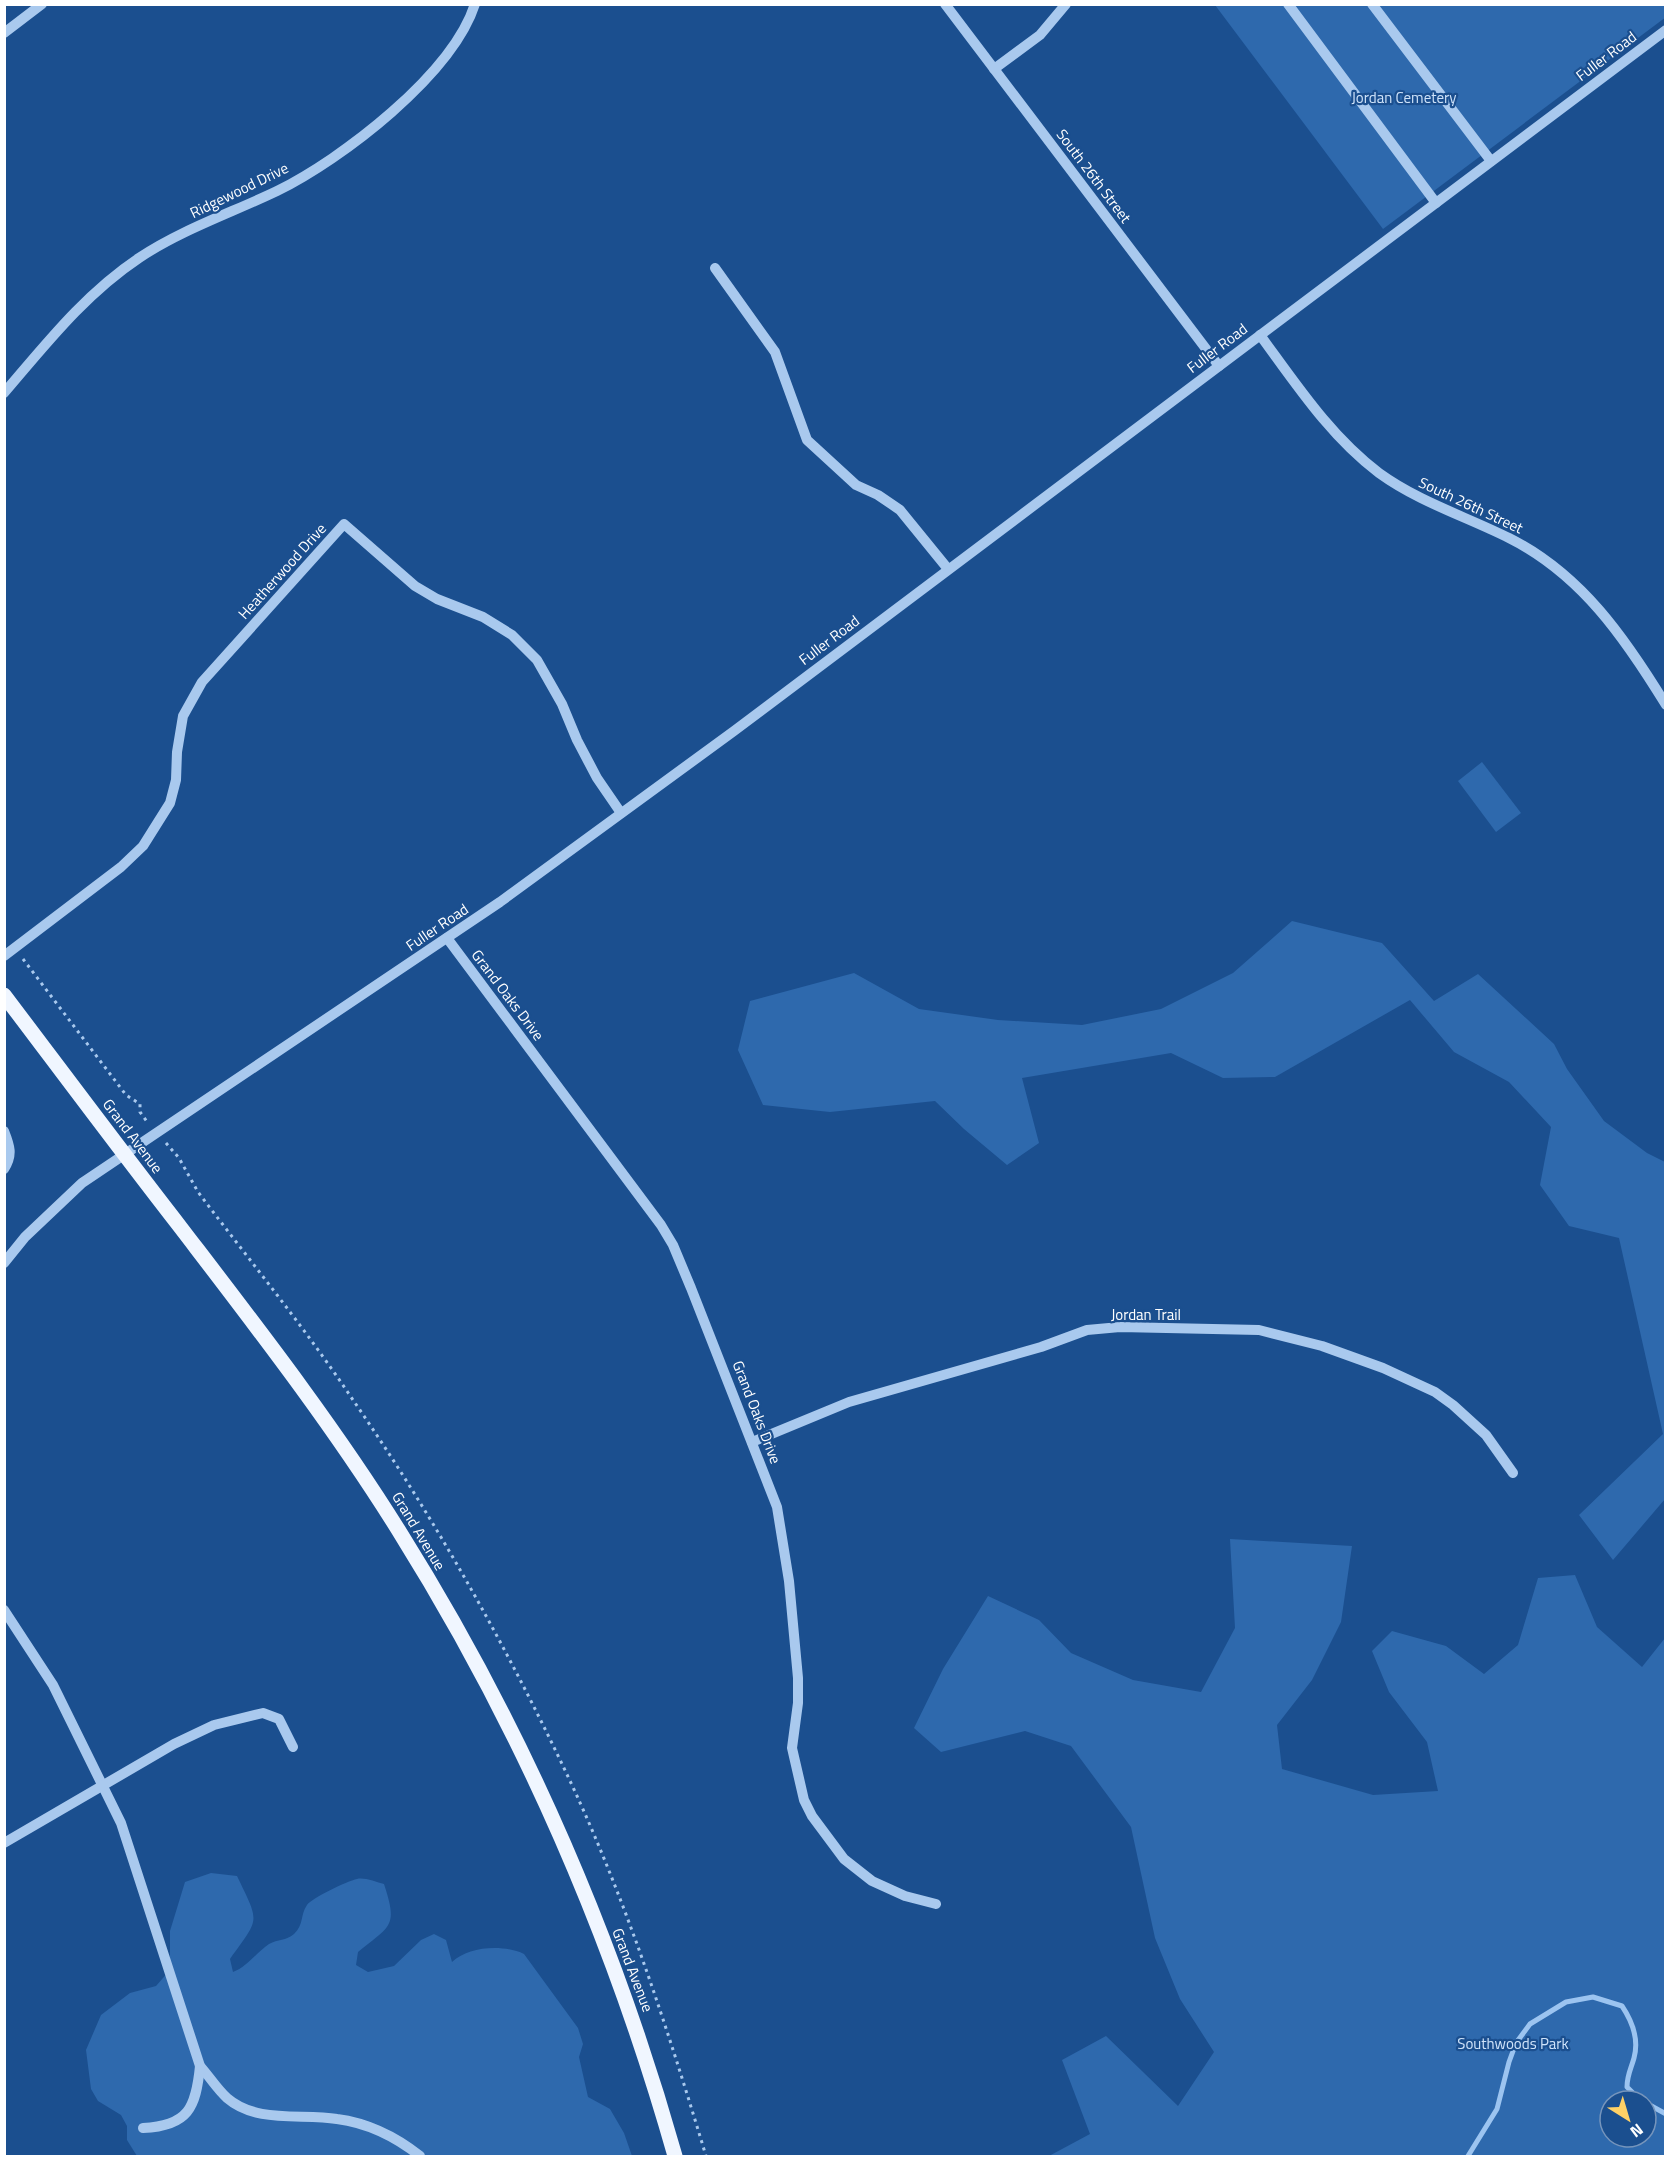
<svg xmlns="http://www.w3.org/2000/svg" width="1670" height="2161" font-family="'Titillium Web',sans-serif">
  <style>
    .green { fill: #2e69ad; fill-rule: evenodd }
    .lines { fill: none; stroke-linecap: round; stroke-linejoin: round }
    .stream { stroke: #9cc4f0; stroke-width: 5 }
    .path { stroke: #a9c9ee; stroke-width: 3; stroke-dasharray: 3 4.5; stroke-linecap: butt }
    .minor { stroke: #a9c9ee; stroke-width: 10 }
    .major { stroke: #f0f6ff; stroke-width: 15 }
    .labels { text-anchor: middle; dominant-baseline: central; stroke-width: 4.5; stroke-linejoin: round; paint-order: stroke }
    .street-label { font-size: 15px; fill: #fff; stroke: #1b4f8f }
    .park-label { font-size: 15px; fill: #cfe3fa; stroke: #1b4f8f }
  </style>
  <rect width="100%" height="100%" fill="#1b4f8f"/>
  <g class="green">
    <path d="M1665,4L1666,17L1383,229L1215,5Z"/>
    <path d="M1482,762L1521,813L1496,832L1458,781Z"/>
    <path d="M1292,921L1382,943L1434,1001L1478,974L1554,1044L1567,1069L1604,1121L1647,1153L1665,1162V1499L1613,1560L1579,1515L1663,1434L1619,1238L1569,1226L1540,1185L1551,1127L1509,1082L1454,1052L1410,1000L1275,1077L1223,1078L1171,1053L1022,1078L1039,1143L1007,1165L964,1129L935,1101L830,1112L763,1105L738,1050L750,1001L854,973L919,1009L998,1020L1082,1025L1161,1009L1233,973Z"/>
    <path d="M1230,1539L1352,1546L1341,1622L1312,1680L1277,1725L1282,1769L1373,1795L1438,1791L1427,1742L1389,1692L1372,1651L1392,1631L1446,1646L1484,1674L1518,1645L1538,1578L1575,1575L1597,1627L1642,1667L1665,1638V2156H1049L1090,2134L1062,2060L1106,2036L1178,2106L1214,2052L1180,1999L1155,1938L1131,1827L1071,1746L1025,1731L941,1752L914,1728L943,1669L988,1596L1039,1620L1071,1653L1133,1680L1201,1692L1235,1628ZM1610,2101H1646V2137H1610Z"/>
    <path d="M211,1873L237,1876C260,1924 260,1917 230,1959L233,1972C247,1967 256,1953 269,1944C278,1939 286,1941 294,1934C304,1925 300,1915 307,1905C312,1898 347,1881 357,1879C364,1877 376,1882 384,1884C398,1927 391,1925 358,1952L356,1965L368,1972L394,1966L421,1940L434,1934L446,1940L452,1962C468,1946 504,1944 524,1954L578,2028L583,2044L579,2057L588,2097L610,2109L624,2133L632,2156H137L127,2140V2126L121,2115L98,2101L91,2089L86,2050L101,2015L130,1993L156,1986L170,1970V1931L185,1882Z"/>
  </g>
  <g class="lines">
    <g class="stream">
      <path d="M1646,2103L1666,2114"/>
      <path d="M1468,2156L1497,2109L1509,2062L1516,2043L1530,2024L1566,2002L1593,1997L1622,2006C1632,2021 1639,2040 1634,2058C1631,2069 1627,2075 1627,2087L1641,2101"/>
    </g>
    <g class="path">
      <path d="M23,959L126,1095L140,1104V1112L148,1123"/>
      <path d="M166,1143L179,1158L198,1192C250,1261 305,1328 353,1400C436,1520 509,1651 571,1783C627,1903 668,2030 706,2156"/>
    </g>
    <g class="minor">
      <path d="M945,4L1219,366"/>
      <path d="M1288,4L1436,203"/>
      <path d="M1372,4L1491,161"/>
      <path d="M4,33L42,4"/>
      <path d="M994,69L1040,35L1066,4"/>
      <path d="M715,268L775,352L807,440L856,485L878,495L900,510L948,569"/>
      <path d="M1260,335C1296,384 1330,436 1379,473C1419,502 1465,516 1509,538C1581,574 1625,638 1666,705"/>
      <path d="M4,393C46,344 85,294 139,258C181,230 231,213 277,191C342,159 452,75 475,4"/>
      <path d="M447,938L661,1225L673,1245L691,1288L777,1507L789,1581L798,1678V1703L792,1748L804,1800L812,1816L844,1859L872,1881L905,1896L936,1904"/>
      <path d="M4,956L121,867L143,846L170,803L176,780L177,752L183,716L202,682L344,524L415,586L437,599L483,617L512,635L537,660L562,704L577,740L597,778L621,813"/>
      <path d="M4,1131C10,1146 13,1155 4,1169"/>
      <path d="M4,1263L25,1237L82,1183L500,902L734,731L1666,30"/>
      <path d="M752,1442L849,1402L1041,1347L1087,1330L1120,1327L1259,1330L1322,1346L1383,1368L1435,1392L1453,1405L1486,1435L1513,1473"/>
      <path d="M4,1610L53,1685L121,1823L200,2066C209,2076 217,2089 227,2098C257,2124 302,2113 337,2119C368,2123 396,2137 420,2156"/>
      <path d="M4,1843L174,1744L214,1725L263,1713L279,1719L293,1747"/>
      <path d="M143,2128C188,2126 196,2108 200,2066"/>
    </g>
    <path class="major" d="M4,995C63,1073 121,1151 181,1228C256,1326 333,1425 399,1531C520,1724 613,1937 675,2156"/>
  </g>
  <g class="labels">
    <g class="street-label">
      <text transform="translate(1606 56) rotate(-37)">Fuller Road</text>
      <text transform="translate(1094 176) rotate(53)">South 26th Street</text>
      <text transform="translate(239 190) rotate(-26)">Ridgewood Drive</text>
      <text transform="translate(1217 348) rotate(-37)">Fuller Road</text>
      <text transform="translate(1471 505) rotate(25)">South 26th Street</text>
      <text transform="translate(282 571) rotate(-48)">Heatherwood Drive</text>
      <text transform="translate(829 640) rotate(-37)">Fuller Road</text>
      <text transform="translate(437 927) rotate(-34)">Fuller Road</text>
      <text transform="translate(508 995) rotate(53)">Grand Oaks Drive</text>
      <text transform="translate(133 1136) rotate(53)">Grand Avenue</text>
      <text x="1146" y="1314">Jordan Trail</text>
      <text transform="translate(757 1412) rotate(69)">Grand Oaks Drive</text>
      <text transform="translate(419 1531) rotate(59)">Grand Avenue</text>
      <text transform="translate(633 1970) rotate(69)">Grand Avenue</text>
    </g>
    <g class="park-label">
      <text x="1404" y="97">Jordan Cemetery</text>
      <text x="1513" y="2043">Southwoods Park</text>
    </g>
  </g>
  <rect width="1670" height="2161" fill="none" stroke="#ffffff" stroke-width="12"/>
  <g transform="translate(1628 2119) rotate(143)"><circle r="28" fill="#1b4f8f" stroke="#7695bc" stroke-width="1.5"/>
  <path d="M0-4.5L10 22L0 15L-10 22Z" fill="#ffd166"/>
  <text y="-9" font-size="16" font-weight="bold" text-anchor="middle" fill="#ffffff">N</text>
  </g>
</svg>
